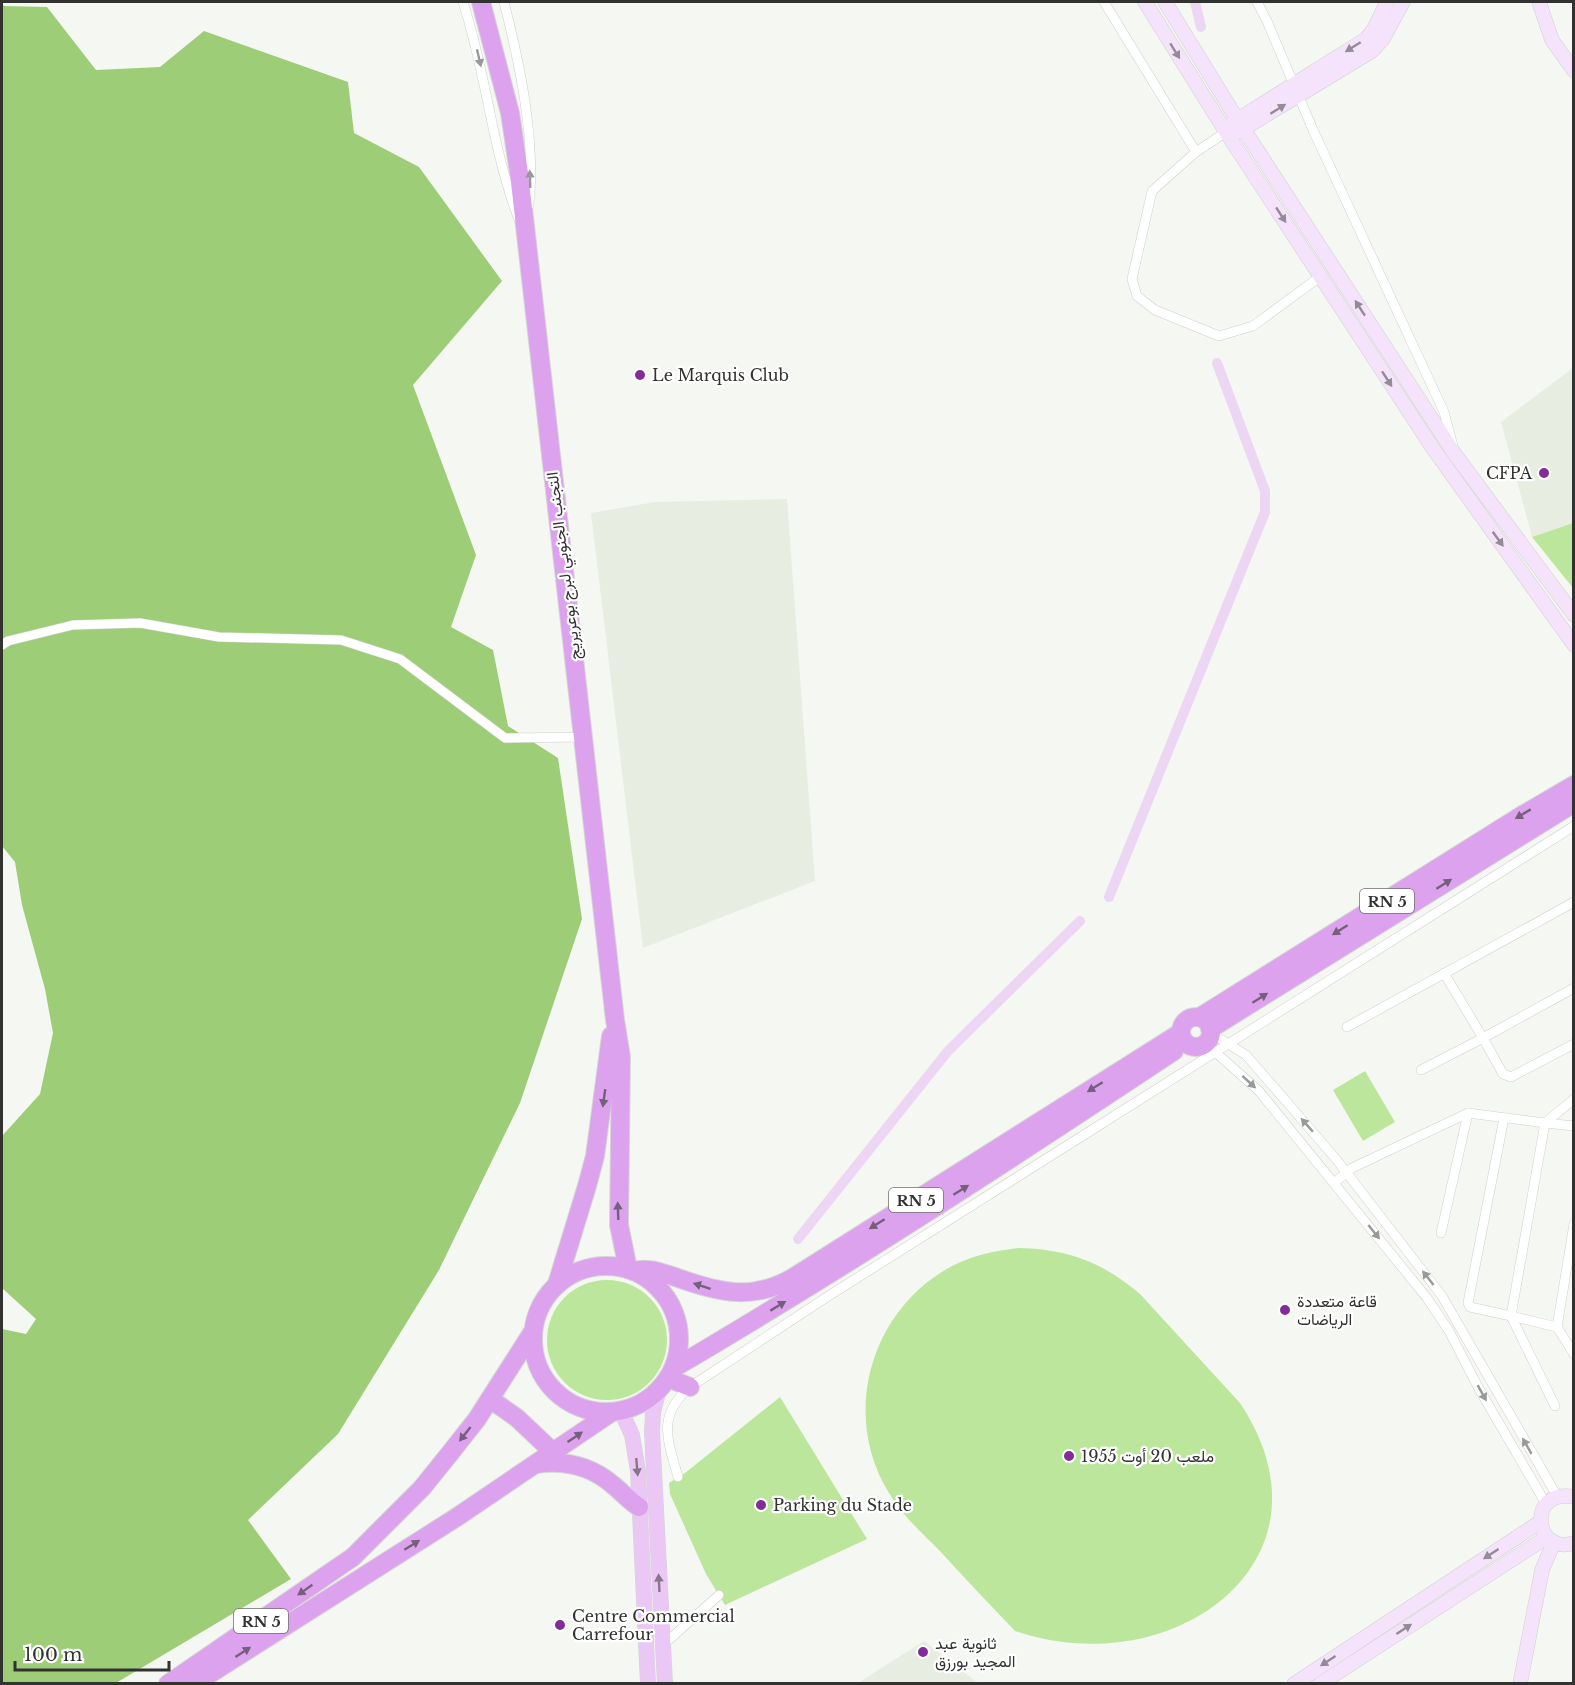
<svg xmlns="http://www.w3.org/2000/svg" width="1575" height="1685" font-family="'Libre Baskerville',Vazirmatn,serif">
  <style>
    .built { fill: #e7eee1 }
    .green { fill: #bce69c }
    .forest { fill: #9dcd76 }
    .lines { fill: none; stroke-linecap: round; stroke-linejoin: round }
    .canal { stroke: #edd5f4; stroke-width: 10 }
    .street-casing { stroke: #cdd1cb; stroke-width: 10 }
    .secondary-casing { stroke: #cdd1cb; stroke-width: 15 }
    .primary-casing { stroke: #d6d6d6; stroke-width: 16 }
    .highway-casing { stroke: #d6d6d6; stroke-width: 20 }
    .street { stroke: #fff; stroke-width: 9 }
    .secondary { stroke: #f4e3fa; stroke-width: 14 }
    .primary { stroke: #eac7f5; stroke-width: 15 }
    .highway { stroke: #dca2ee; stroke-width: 18 }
    .oneway { fill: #938b96 }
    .oneway2 { fill: #989998 }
    .oneway3 { fill: #765f7d }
    .oneway4 { fill: #857689 }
    .poi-dot { fill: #822c9a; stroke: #fff; stroke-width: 2 }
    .labels { text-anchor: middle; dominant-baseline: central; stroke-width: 4.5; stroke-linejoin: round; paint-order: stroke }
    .shield { fill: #fff; stroke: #70706f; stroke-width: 1.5 }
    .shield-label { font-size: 15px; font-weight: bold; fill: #323331 }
    .poi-label { font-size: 16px; fill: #323331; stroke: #fff; text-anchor: start }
    .street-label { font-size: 16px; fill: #323331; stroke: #fff }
  </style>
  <rect width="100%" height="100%" fill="#f5f8f2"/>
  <g class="built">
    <path d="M1573,368V523L1532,537L1501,422Z"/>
    <path d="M787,499L815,881L643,948L591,513L655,502Z"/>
    <path d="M924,1641L978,1683H858Z"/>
  </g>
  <g class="green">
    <path d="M1573,523H1574L1573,588L1532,537Z"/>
    <path d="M1365,1071L1395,1122L1363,1141L1333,1090Z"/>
    <path d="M1018,1248C1068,1249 1102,1262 1140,1294L1240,1403C1345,1561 1172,1685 1015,1631C989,1604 963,1576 937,1548C920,1531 901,1514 889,1493C840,1414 871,1309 952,1266C973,1255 995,1251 1018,1248Z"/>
    <circle cx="607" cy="1340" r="60"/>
    <path d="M780,1397L867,1539L725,1605L706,1574L670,1494L669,1483L685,1473Z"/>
  </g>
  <path class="forest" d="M2,3L4,6L47,7L96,70L160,67L204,31L348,82L354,133L419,167L502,281L413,385L476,555L451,627L493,650L508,726L558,758L582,919L520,1103L439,1270L338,1434L248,1520L291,1579L116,1683H2V1329L26,1334L36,1319L2,1288V1136L40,1094L53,1033L45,989L22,905L15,862L2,846Z"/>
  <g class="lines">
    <g class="canal">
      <path d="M1195,2L1201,27"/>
      <path d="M1109,897L1265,512V491L1217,363"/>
      <path d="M798,1239L948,1051L1080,921"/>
    </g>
    <defs>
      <g id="street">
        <path d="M463,2C486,72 492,149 518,217"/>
        <path d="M504,2C520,65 536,140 529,205"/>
        <path d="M1104,2L1196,152"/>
        <path d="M1257,2L1267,21L1313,130L1444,412L1453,446"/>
        <path d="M1226,132L1196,152L1152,191L1132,279L1137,296L1155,310L1219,336L1253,326L1321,276"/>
        <path d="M2,645L8,641L73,625L140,623L219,637L341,640L400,659L505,738L583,737"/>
        <path d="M1444,973L1483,1038L1574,988"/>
        <path d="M1347,1027L1574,902"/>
        <path d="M1211,1033L1246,1055L1336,1159L1442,1296L1557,1496"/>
        <path d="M1205,1043L1259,1091L1427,1298L1449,1331L1478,1387L1546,1504"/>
        <path d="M1421,1070L1483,1038L1503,1074L1511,1077L1574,1044"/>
        <path d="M1504,1118L1468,1303L1470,1307L1511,1316L1545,1123L1574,1126"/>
        <path d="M1334,1183L1352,1168L1468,1113L1545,1123L1574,1099"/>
        <path d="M1441,1233L1468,1113"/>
        <path d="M1511,1316L1557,1327L1574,1224"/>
        <path d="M1511,1316L1555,1406"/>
        <path d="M1557,1327L1574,1354"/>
        <path d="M678,1477C668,1440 656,1416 690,1387L830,1295L1574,826"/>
        <path d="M662,1646L719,1595"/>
      </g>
      <g id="secondary">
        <path d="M1145,2L1226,132L1432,447L1574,645"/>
        <path d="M1165,2L1237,119L1454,453L1574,615"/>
        <path d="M1539,2L1552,40L1574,71"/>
        <path d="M1232,123L1366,39L1374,29L1387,2"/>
        <path d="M1238,132L1372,51L1383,39L1403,2"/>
        <path d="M1574,1497C1527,1487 1533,1556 1574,1543"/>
        <path d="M1294,1684L1540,1522"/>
        <path d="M1320,1684L1547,1537"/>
        <path d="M1520,1684L1542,1570L1554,1542"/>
      </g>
      <g id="primary">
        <path d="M659,1389L653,1412L652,1432L665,1684"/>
        <path d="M621,1411L632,1435L638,1471L648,1684"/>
      </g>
      <g id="highway">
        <path d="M481,2L510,113L519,173L615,1020L621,1057L619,1225L628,1269"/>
        <circle cx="1196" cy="1032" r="15"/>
        <path d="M1200,1017L1521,816L1574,785"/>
        <path d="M1210,1029L1574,803"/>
        <circle cx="606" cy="1339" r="73"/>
        <path d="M633,1271C649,1267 663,1273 678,1278C720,1293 754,1301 794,1277L1180,1033"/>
        <path d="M557,1284L587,1186L595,1156L611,1036"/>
        <path d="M674,1368C844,1268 1010,1160 1174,1051"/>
        <path d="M668,1378L690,1387"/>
        <path d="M490,1399L517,1418L553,1452"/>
        <path d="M536,1464C565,1460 591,1466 613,1485C622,1492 629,1501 639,1507"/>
        <path d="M168,1684L353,1557L422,1488L451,1452L477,1419L532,1333"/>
        <path d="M194,1684L457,1517L612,1412"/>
      </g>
    </defs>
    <use href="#street" class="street-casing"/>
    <use href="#secondary" class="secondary-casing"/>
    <use href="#primary" class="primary-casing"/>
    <use href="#highway" class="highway-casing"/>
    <use href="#street" class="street"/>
    <use href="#secondary" class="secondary"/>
    <use href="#primary" class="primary"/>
    <use href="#highway" class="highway"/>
  </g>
  <defs><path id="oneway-solid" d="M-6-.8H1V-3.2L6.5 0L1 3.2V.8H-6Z" transform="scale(1.5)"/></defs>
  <g class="oneway">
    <use href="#oneway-solid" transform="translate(1353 47) rotate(148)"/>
    <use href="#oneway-solid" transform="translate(1175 51) rotate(58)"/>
    <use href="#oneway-solid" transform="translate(1278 109) rotate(-32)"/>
    <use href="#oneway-solid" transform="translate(1281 215) rotate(57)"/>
    <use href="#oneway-solid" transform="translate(1360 308) rotate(-123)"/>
    <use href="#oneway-solid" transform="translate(1387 379) rotate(57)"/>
    <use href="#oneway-solid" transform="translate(1498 539) rotate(54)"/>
    <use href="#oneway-solid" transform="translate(1491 1554) rotate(147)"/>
    <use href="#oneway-solid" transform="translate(1404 1629) rotate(-33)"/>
    <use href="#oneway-solid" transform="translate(1328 1661) rotate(147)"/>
  </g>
  <g class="oneway2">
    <use href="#oneway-solid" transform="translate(479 58) rotate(77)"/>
    <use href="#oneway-solid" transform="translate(530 179) rotate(-92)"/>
    <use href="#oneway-solid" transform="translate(1249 1082) rotate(42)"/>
    <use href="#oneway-solid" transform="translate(1307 1125) rotate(-131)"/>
    <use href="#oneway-solid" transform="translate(1374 1232) rotate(51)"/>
    <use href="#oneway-solid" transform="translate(1428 1278) rotate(-128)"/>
    <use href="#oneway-solid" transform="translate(1482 1393) rotate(61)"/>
    <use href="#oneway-solid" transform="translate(1527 1446) rotate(-120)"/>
  </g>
  <g class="oneway3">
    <use href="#oneway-solid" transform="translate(1523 814) rotate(149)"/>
    <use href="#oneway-solid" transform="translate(1444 884) rotate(-32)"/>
    <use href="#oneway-solid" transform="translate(1340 930) rotate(148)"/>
    <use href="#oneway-solid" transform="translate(1260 998) rotate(-32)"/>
    <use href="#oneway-solid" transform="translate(1095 1087) rotate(148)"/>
    <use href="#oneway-solid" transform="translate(604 1098) rotate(98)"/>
    <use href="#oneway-solid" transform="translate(961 1190) rotate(-32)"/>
    <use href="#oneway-solid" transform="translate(618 1211) rotate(-92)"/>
    <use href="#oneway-solid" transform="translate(877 1224) rotate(148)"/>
    <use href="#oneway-solid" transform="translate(702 1286) rotate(-162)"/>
    <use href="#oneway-solid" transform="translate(778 1306) rotate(-31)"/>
    <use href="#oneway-solid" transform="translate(465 1434) rotate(128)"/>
    <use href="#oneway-solid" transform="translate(575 1437) rotate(-34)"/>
    <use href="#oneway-solid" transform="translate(412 1545) rotate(-32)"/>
    <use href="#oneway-solid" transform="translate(305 1590) rotate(145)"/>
    <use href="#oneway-solid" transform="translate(243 1652) rotate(-33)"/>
  </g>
  <g class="oneway4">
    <use href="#oneway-solid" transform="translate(637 1467) rotate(85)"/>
    <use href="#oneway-solid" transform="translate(659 1583) rotate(-93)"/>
  </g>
  <g class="poi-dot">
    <circle cx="640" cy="375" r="6"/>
    <circle cx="1544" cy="473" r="6"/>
    <circle cx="1285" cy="1310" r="6"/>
    <circle cx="1069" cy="1456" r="6"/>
    <circle cx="761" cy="1505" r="6"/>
    <circle cx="560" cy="1625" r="6"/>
    <circle cx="923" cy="1652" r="6"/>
  </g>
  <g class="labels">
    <g class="shield">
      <rect x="1360" y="889" width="54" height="24" rx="4.5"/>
      <rect x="889" y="1188" width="54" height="24" rx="4.5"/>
      <rect x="234" y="1609" width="54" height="24" rx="4.5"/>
    </g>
    <g class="shield-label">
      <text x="1387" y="901">RN 5</text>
      <text x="916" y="1200">RN 5</text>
      <text x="261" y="1621">RN 5</text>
    </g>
    <g class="poi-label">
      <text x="652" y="375">Le Marquis Club</text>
      <text x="1532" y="473" text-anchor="end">CFPA</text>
      <text x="1297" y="1301">قاعة متعددة<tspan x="1297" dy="18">الرياضات</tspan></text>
      <text x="1081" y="1456">ملعب 20 أوت 1955</text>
      <text x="773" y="1505">Parking du Stade</text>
      <text x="572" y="1616">Centre Commercial<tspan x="572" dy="18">Carrefour</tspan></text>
      <text x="935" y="1643">ثانوية عبد<tspan x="935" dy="18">المجيد بورزق</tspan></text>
    </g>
    <g class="street-label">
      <text transform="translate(563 566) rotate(-97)">التجنب الجنوبي لبرج بوعريريج</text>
    </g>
  </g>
  <rect width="1575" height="1685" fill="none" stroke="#323331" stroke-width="6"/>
  <path d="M15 1661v9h154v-9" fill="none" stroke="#323331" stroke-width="3"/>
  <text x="24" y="1661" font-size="18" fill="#323331" stroke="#ffffff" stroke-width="4.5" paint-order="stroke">100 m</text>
</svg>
